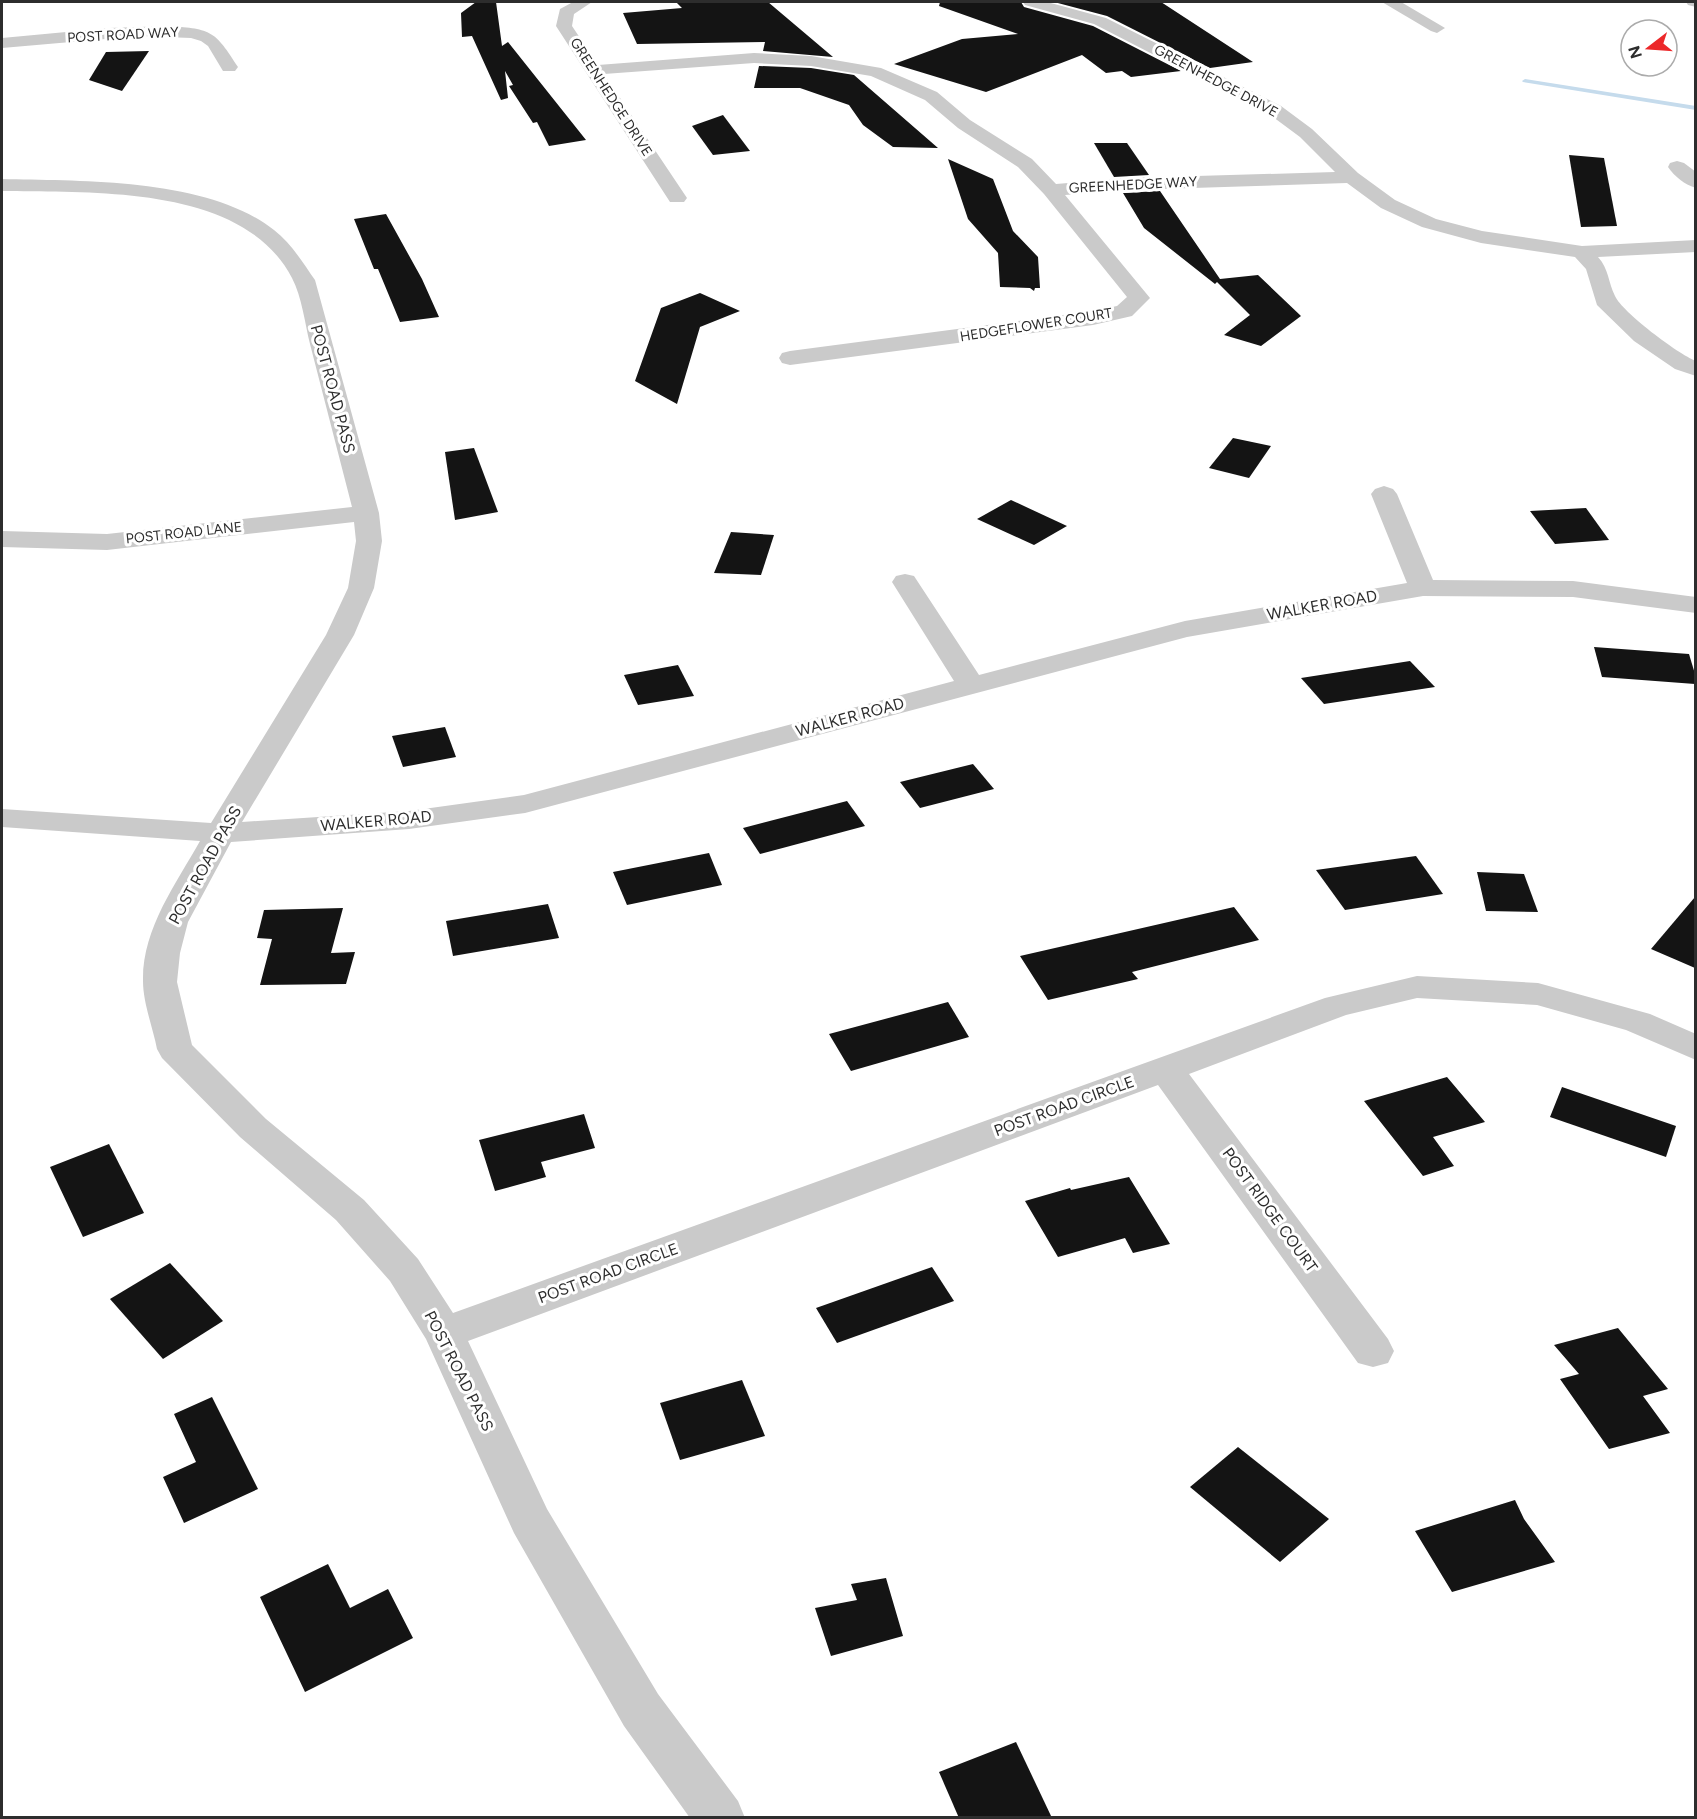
<svg xmlns="http://www.w3.org/2000/svg" width="1697" height="1819" font-family="Figtree,sans-serif">
  <style>
    .lines { fill: none; stroke-linecap: round; stroke-linejoin: round }
    .stream { fill: #c5dbec; fill-rule: evenodd }
    .building { fill: #141414 }
    .minor { fill: #cacaca; fill-rule: evenodd }
    .labels { text-anchor: middle; dominant-baseline: central; stroke-width: 6; stroke-linejoin: round; paint-order: stroke }
    .far-street-label { font-size: 14px; fill: #2d2d2d; stroke: #fff }
    .street-label { font-size: 16px; fill: #2d2d2d; stroke: #fff }
  </style>
  <rect width="100%" height="100%" fill="#fff"/>
  <g class="lines">
    <path class="stream" d="M1525,79L1696,106V110L1523,82L1522,81Z"/>
  </g>
  <g class="building">
    <path d="M476,2H496L502,46L508,42L586,140L549,146L537,122L533,123L509,86L513,85L505,71L508,98L501,100L472,36L462,37L461,13Z"/>
    <path d="M676,2H768L833,57L763,51L765,42L637,44L623,13L682,8Z"/>
    <path d="M940,2H1021L1024,7L1093,26L1181,71L1131,77L1122,71L1106,73L1082,55L986,92L894,64L962,39L1018,34L939,6Z"/>
    <path d="M1054,2H1161L1253,62L1210,68L1107,16Z"/>
    <path d="M149,51L122,91L89,80L106,52Z"/>
    <path d="M759,66L811,68L854,75L938,148L893,147L863,125L849,105L800,88H754Z"/>
    <path d="M723,115L750,151L713,155L692,126Z"/>
    <path d="M1094,143H1127L1149,175L1114,177Z"/>
    <path d="M1569,155L1604,158L1617,226L1581,227Z"/>
    <path d="M948,159L993,179L1013,231L1038,257L1040,288H1035L1034,291L1030,288L1000,287L998,253L968,219Z"/>
    <path d="M1160,191L1220,279L1258,275L1301,316L1261,346L1224,335L1250,315L1217,282L1215,284L1144,228L1123,193Z"/>
    <path d="M386,214L422,279L439,317L400,322L378,269H374L354,219Z"/>
    <path d="M700,293L740,311L700,327L677,404L635,381L661,308Z"/>
    <path d="M1233,438L1271,446L1249,478L1209,468Z"/>
    <path d="M474,448L498,512L455,520L445,452Z"/>
    <path d="M1011,500L1067,526L1034,545L977,519Z"/>
    <path d="M1586,508L1609,540L1555,544L1530,511Z"/>
    <path d="M731,532L774,535L761,575L714,573Z"/>
    <path d="M1594,647L1689,654L1695,674V684L1602,677Z"/>
    <path d="M1410,661L1435,687L1324,704L1301,678Z"/>
    <path d="M678,665L694,696L638,705L624,675Z"/>
    <path d="M445,727L456,757L403,767L392,736Z"/>
    <path d="M973,764L994,789L920,808L900,782Z"/>
    <path d="M847,801L865,826L760,854L743,828Z"/>
    <path d="M709,853L722,885L627,905L613,872Z"/>
    <path d="M1416,856L1443,894L1345,910L1316,870Z"/>
    <path d="M1477,872L1524,874L1538,912L1486,911Z"/>
    <path d="M1695,897V968L1651,949Z"/>
    <path d="M548,904L559,938L453,956L446,921Z"/>
    <path d="M1234,907L1259,940L1132,972L1138,979L1048,1000L1020,956Z"/>
    <path d="M343,908L331,953L355,952L346,984L260,985L272,939L257,938L264,910Z"/>
    <path d="M948,1002L969,1037L851,1071L829,1034Z"/>
    <path d="M1447,1077L1485,1122L1433,1137L1454,1166L1423,1176L1364,1101Z"/>
    <path d="M1562,1087L1676,1126L1666,1157L1550,1117Z"/>
    <path d="M584,1114L595,1148L541,1162L546,1177L495,1191L479,1140Z"/>
    <path d="M109,1144L144,1213L83,1237L50,1167Z"/>
    <path d="M1129,1177L1170,1244L1133,1253L1125,1238L1058,1257L1025,1201L1070,1188L1071,1190Z"/>
    <path d="M170,1263L223,1321L163,1359L110,1299Z"/>
    <path d="M932,1267L954,1301L837,1343L816,1308Z"/>
    <path d="M1618,1328L1668,1389L1643,1396L1670,1433L1609,1449L1560,1379L1579,1374L1554,1345Z"/>
    <path d="M742,1380L765,1436L680,1460L660,1403Z"/>
    <path d="M212,1397L258,1489L184,1523L163,1477L196,1462L174,1414Z"/>
    <path d="M1238,1447L1329,1519L1280,1562L1190,1487Z"/>
    <path d="M1515,1500L1524,1519L1555,1562L1452,1592L1415,1531Z"/>
    <path d="M328,1564L350,1608L388,1589L413,1638L305,1692L260,1597Z"/>
    <path d="M886,1578L903,1636L831,1656L815,1608L857,1600L851,1584Z"/>
    <path d="M1016,1742L1052,1818H959L939,1772Z"/>
  </g>
  <g class="lines">
    <g class="minor">
      <path d="M573,2H592L574,14L572,26L598,65L754,53L811,56L881,68L937,92L970,120L1032,159L1056,184L1129,178L1335,172L1300,137L1269,114L1094,24L1025,5L1023,2H1047L1106,18L1281,106L1312,129L1358,173L1395,200L1436,219L1482,231L1582,246L1696,240V252L1598,257C1609,269 1608,282 1615,296C1622,312 1678,354 1696,361V376L1675,369L1634,341L1597,305L1586,269L1575,257L1481,243L1422,227L1381,208L1347,183L1129,190L1065,195L1150,298L1132,316L1093,325L790,365L782,363L779,358L782,353L790,351L1093,311L1117,306L1127,297L1044,194L1018,167L958,128L925,100L871,76L811,66L754,63L604,74L687,198L684,202H670L556,26L560,9Z"/>
      <path d="M1382,2H1401L1445,28L1437,33L1431,31Z"/>
      <path d="M1686,2H1696V7L1688,5Z"/>
      <path d="M169,26C212,29 215,31 238,67L235,71H223L208,46L201,41L191,38L140,36L2,48V38L109,28Z"/>
      <path d="M1677,161L1684,163L1696,172V188C1685,185 1674,176 1668,167L1670,163Z"/>
      <path d="M2,179C83,181 208,178 274,230C291,243 303,263 315,280L379,513L382,541L374,588L354,635L242,822L409,811L524,795L954,681L892,582L896,576L905,574L914,576L979,675L1185,621L1407,583L1371,494L1375,489L1384,486L1393,489L1397,494L1433,580L1573,581L1696,597V613L1573,597L1423,596L1187,637L525,813L409,829L231,842L188,922L180,953L177,982L192,1045L266,1119L364,1200L418,1259L453,1313L1325,998L1417,976L1538,983L1650,1014L1696,1034V1060L1626,1030L1537,1005L1417,998L1346,1015L1189,1074L1388,1339L1394,1351L1388,1363L1373,1367L1358,1363L1158,1085L468,1341L547,1509L658,1694L738,1801L745,1818H690L624,1726L514,1533L426,1339L390,1281L336,1220L240,1137L162,1058L157,1049C153,1028 143,1003 143,981C142,929 176,884 200,841L2,827V809L211,823L326,635L348,588L356,541L354,522L107,550L2,547V531L107,534L352,507C338,453 324,398 310,344C305,324 302,297 292,278C243,184 93,193 2,191Z"/>
    </g>
  </g>
  <g class="labels">
    <g class="far-street-label">
      <text transform="translate(123 35) rotate(-3)">POST ROAD WAY</text>
      <text transform="translate(1216 81) rotate(28)">GREENHEDGE DRIVE</text>
      <text transform="translate(611 97) rotate(57)">GREENHEDGE DRIVE</text>
      <text transform="translate(1133 185) rotate(-3)">GREENHEDGE WAY</text>
      <text transform="translate(1036 325) rotate(-9)">HEDGEFLOWER COURT</text>
      <text transform="translate(184 533) rotate(-6)">POST ROAD LANE</text>
    </g>
    <g class="street-label">
      <text transform="translate(333 389) rotate(75)">POST ROAD PASS</text>
      <text transform="translate(1322 605) rotate(-10)">WALKER ROAD</text>
      <text transform="translate(850 717) rotate(-15)">WALKER ROAD</text>
      <text transform="translate(376 821) rotate(-5)">WALKER ROAD</text>
      <text transform="translate(205 865) rotate(-61)">POST ROAD PASS</text>
      <text transform="translate(1064 1106) rotate(-20)">POST ROAD CIRCLE</text>
      <text transform="translate(1270 1210) rotate(54)">POST RIDGE COURT</text>
      <text transform="translate(608 1273) rotate(-20)">POST ROAD CIRCLE</text>
      <text transform="translate(459 1371) rotate(63)">POST ROAD PASS</text>
    </g>
  </g>
  <rect width="1697" height="1819" fill="none" stroke="#2d2d2d" stroke-width="6"/>
  <g transform="translate(1649 48) rotate(253)"><circle r="28" fill="#ffffff" stroke="#ababab" stroke-width="1.5"/>
  <path d="M0-4.5L10 22L0 15L-10 22Z" fill="#ec282a"/>
  <text y="-9" font-size="16" font-weight="bold" text-anchor="middle" fill="#2d2d2d">N</text>
  </g>
</svg>
